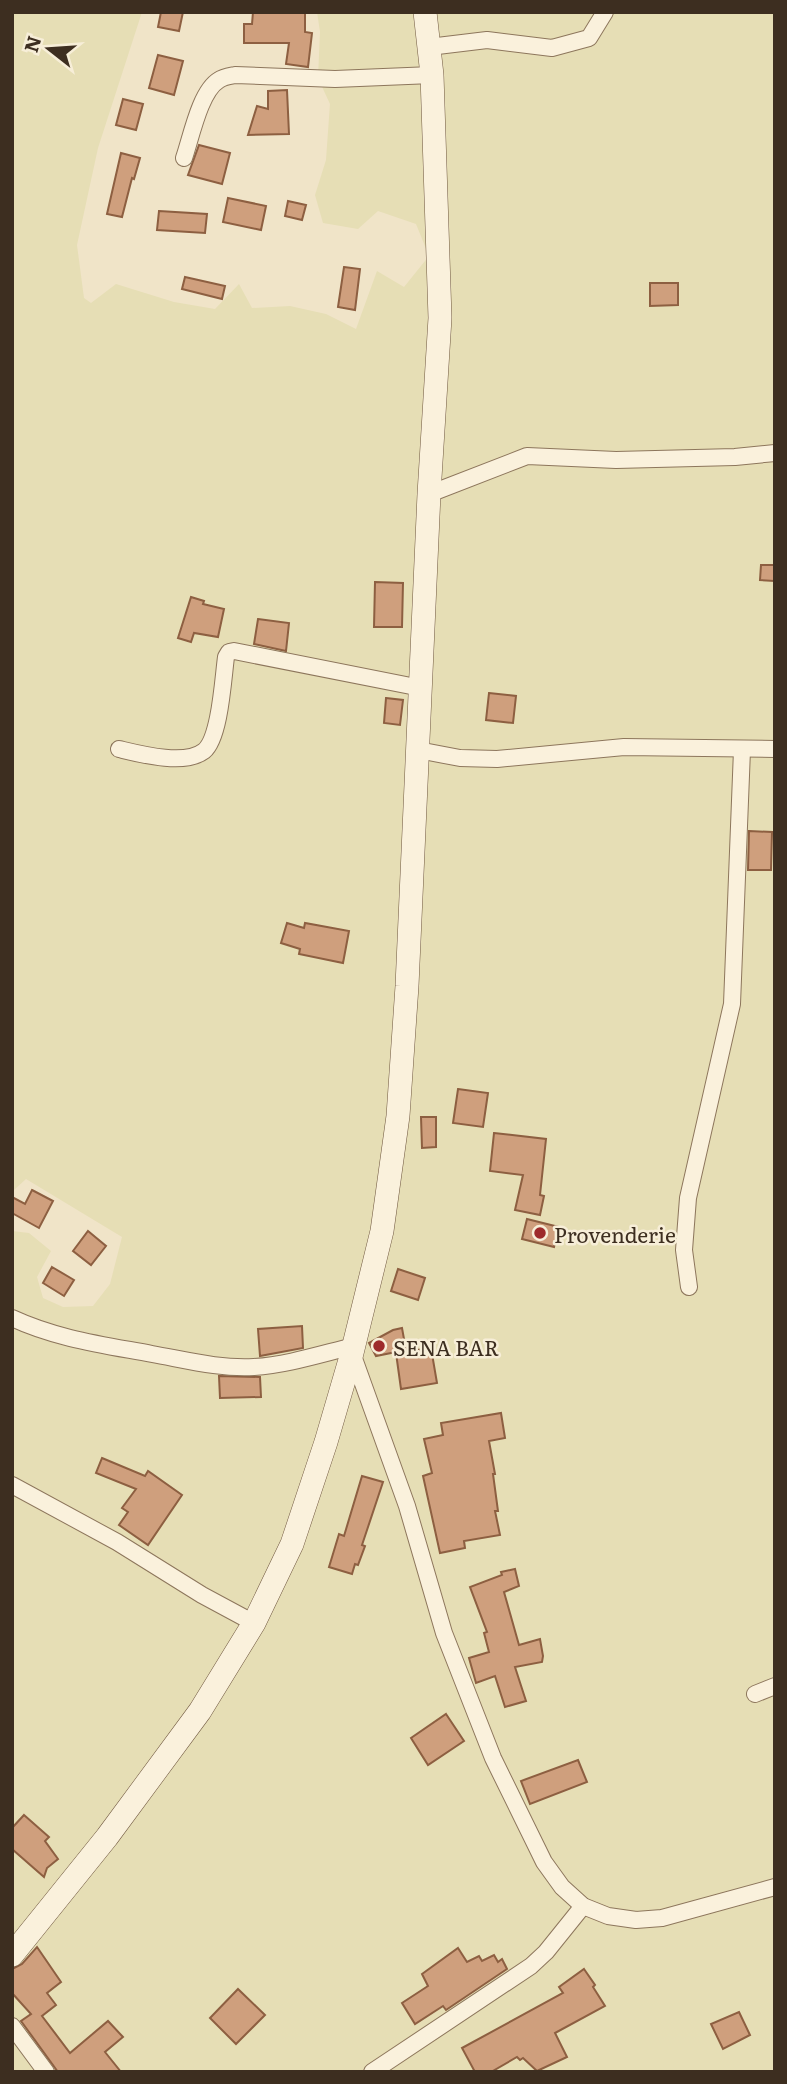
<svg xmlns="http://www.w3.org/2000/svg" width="787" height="2084" font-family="Literata,serif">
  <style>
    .farmland { fill: #e6deb5 }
    .building { fill: #cf9f7d; stroke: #8d5f41; stroke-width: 2 }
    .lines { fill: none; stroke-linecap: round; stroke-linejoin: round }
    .street-casing { stroke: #8d765c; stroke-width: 18 }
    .secondary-casing { stroke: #6f573f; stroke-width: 24 }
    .street { stroke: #faf1dc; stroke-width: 16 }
    .secondary { stroke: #faf1dc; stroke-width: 23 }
    .poi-dot { fill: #9e2a2b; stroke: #f7eed8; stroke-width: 2.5 }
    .labels { text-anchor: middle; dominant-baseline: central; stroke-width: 5; stroke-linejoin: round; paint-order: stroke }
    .poi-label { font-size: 21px; fill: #3d2e20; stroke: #f7eed8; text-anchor: start }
  </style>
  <rect width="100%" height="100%" fill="#f0e4c8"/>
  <path class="farmland" d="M12,12H142L98,148L77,245L84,298L91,303L116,284L174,302L215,309L239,284L252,308L290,306L326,314L356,329L377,271L404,287L429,256L416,224L378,211L358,229L323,223L315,195L326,160L330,104L318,78L320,32L317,12H775V2072H12V1231L29,1233L51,1251L37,1277L43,1298L63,1307L93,1306L110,1284L122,1237L26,1179L14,1190L12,1189Z"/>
  <g class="building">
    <path d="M161,12H183L179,31L158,27Z"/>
    <path d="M253,12H305V32L312,33L308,67L286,64L289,43H244V24H252Z"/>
    <path d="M158,55L183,61L174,95L149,88Z"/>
    <path d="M287,90L289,134L248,135L257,106L268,109V91Z"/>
    <path d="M123,99L143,104L136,130L116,125Z"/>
    <path d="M199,145L230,153L222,184L188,175Z"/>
    <path d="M121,153L140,158L134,179L132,178L122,217L107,214Z"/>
    <path d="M228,198L266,206L261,230L223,222Z"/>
    <path d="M288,201L306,205L302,220L285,216Z"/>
    <path d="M159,211L207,214L205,233L157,230Z"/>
    <path d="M344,267L360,269L355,310L338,307Z"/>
    <path d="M185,277L225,286L222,299L182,289Z"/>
    <path d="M650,283H678V305L650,306Z"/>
    <path d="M761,565H775L774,581L760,580Z"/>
    <path d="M375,582L403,583L402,627H374Z"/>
    <path d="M191,597L204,601L203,604L224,609L218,637L194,633L191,642L178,638Z"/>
    <path d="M258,619L289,623L286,651L254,644Z"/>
    <path d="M489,693L516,696L513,723L486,720Z"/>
    <path d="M386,698L403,700L400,725L384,723Z"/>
    <path d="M749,831L772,832L771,870H748Z"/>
    <path d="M287,923L304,928L305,923L349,931L343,963L299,954L300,949L281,943Z"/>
    <path d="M458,1089L488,1093L483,1127L453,1123Z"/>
    <path d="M421,1117H436V1147L422,1148Z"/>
    <path d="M494,1133L546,1139L540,1195L544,1196L540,1215L515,1210L523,1175L490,1171Z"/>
    <path d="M32,1190L53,1201L39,1228L12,1213V1197L25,1204Z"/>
    <path d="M527,1219L559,1227L554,1247L522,1239Z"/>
    <path d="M88,1231L106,1246L91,1265L73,1251Z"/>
    <path d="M52,1267L74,1280L64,1296L43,1283Z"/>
    <path d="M398,1269L425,1278L418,1300L391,1291Z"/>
    <path d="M302,1326L303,1348L260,1356L258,1329Z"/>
    <path d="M402,1328L406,1350L376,1356L369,1343L393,1330Z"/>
    <path d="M431,1348L437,1383L401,1389L396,1353Z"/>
    <path d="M219,1376L260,1377L261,1397L220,1398Z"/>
    <path d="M501,1413L505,1438L489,1441L495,1474H493L498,1511H495L500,1535L464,1541L465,1548L440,1553L423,1476L432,1473L424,1439L443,1435L441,1423Z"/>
    <path d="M102,1458L145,1476L148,1471L182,1495L148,1545L119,1525L128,1512L122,1508L136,1489L96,1473Z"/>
    <path d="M362,1476L383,1482L362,1545L365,1546L358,1565L355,1564L352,1574L329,1567L339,1534L344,1536Z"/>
    <path d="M515,1569L519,1586L504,1592L519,1645L540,1639L543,1656L542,1662L515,1667L526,1701L505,1707L495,1676L476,1683L469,1658L489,1652L484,1633L487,1632L470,1587L502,1575L501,1572Z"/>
    <path d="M446,1714L464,1741L428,1765L411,1738Z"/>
    <path d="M578,1760L587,1782L530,1804L521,1781Z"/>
    <path d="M24,1815L49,1837L45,1841L58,1859L47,1868L44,1877L12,1849V1828Z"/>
    <path d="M37,1947L61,1982L47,1993L56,2005L42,2016L70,2053L108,2021L123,2037L105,2052L121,2072H58L21,2021L31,2014L12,1993V1969L22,1964Z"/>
    <path d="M458,1948L467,1962L479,1956L482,1961L494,1955L498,1962L502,1959L507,1969L446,2010L443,2006L415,2024L402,2003L428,1986L422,1974Z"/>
    <path d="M584,1969L595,1985L593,1987L605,2006L555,2033L567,2057L537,2071L523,2058L520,2060L517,2057L491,2072H475L462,2048L563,1993L559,1987Z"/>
    <path d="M238,1989L265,2015L236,2044L210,2018Z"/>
    <path d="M739,2012L750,2035L723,2049L711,2024Z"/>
  </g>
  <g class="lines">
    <defs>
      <g id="street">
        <path d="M429,47L487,40L552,48L589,38L605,12"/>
        <path d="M184,158C191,138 200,91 219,80C223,77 230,76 235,75L335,79L432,75"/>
        <path d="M429,494L527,456L616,460L735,457L775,453"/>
        <path d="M119,749C140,754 185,766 204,751C220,738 223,679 226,657L229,652L234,651L421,688"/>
        <path d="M418,750L460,758L497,759L624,747L775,749"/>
        <path d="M689,1287L684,1250L688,1198L732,1004L742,750"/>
        <path d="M12,1318C57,1339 104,1345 152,1354C186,1360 220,1369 254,1367C287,1365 321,1354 354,1346"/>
        <path d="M352,1353L407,1506L444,1633L493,1758L544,1862L562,1887L583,1906L608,1916L636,1920L662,1918L775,1887"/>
        <path d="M12,1485L117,1542L202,1595L254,1623"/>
        <path d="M755,1694L775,1686"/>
        <path d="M12,2026L46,2072"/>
        <path d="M372,2072L531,1966L546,1952L583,1906"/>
      </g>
      <path id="secondary" d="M12,1955L107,1837L200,1711L254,1623L292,1544L326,1442L352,1353L382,1231L398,1116L407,986L429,494L440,318L432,75L425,12"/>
    </defs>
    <use href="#street" class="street-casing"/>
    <use href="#secondary" class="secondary-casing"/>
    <use href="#street" class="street"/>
    <use href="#secondary" class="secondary"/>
  </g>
  <g class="poi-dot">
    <circle cx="540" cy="1233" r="7"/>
    <circle cx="379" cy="1346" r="7"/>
  </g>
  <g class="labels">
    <g class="poi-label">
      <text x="554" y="1233">Provenderie</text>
      <text x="393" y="1346">SENA BAR</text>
    </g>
  </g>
  <rect width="787" height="2084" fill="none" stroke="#3d2e20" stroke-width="28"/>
  <g transform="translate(49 49) rotate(287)" stroke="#f7eed8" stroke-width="5" paint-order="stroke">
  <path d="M0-5L12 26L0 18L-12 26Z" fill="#3d2e20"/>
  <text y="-10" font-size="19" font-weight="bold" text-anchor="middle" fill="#3d2e20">N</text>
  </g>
</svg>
